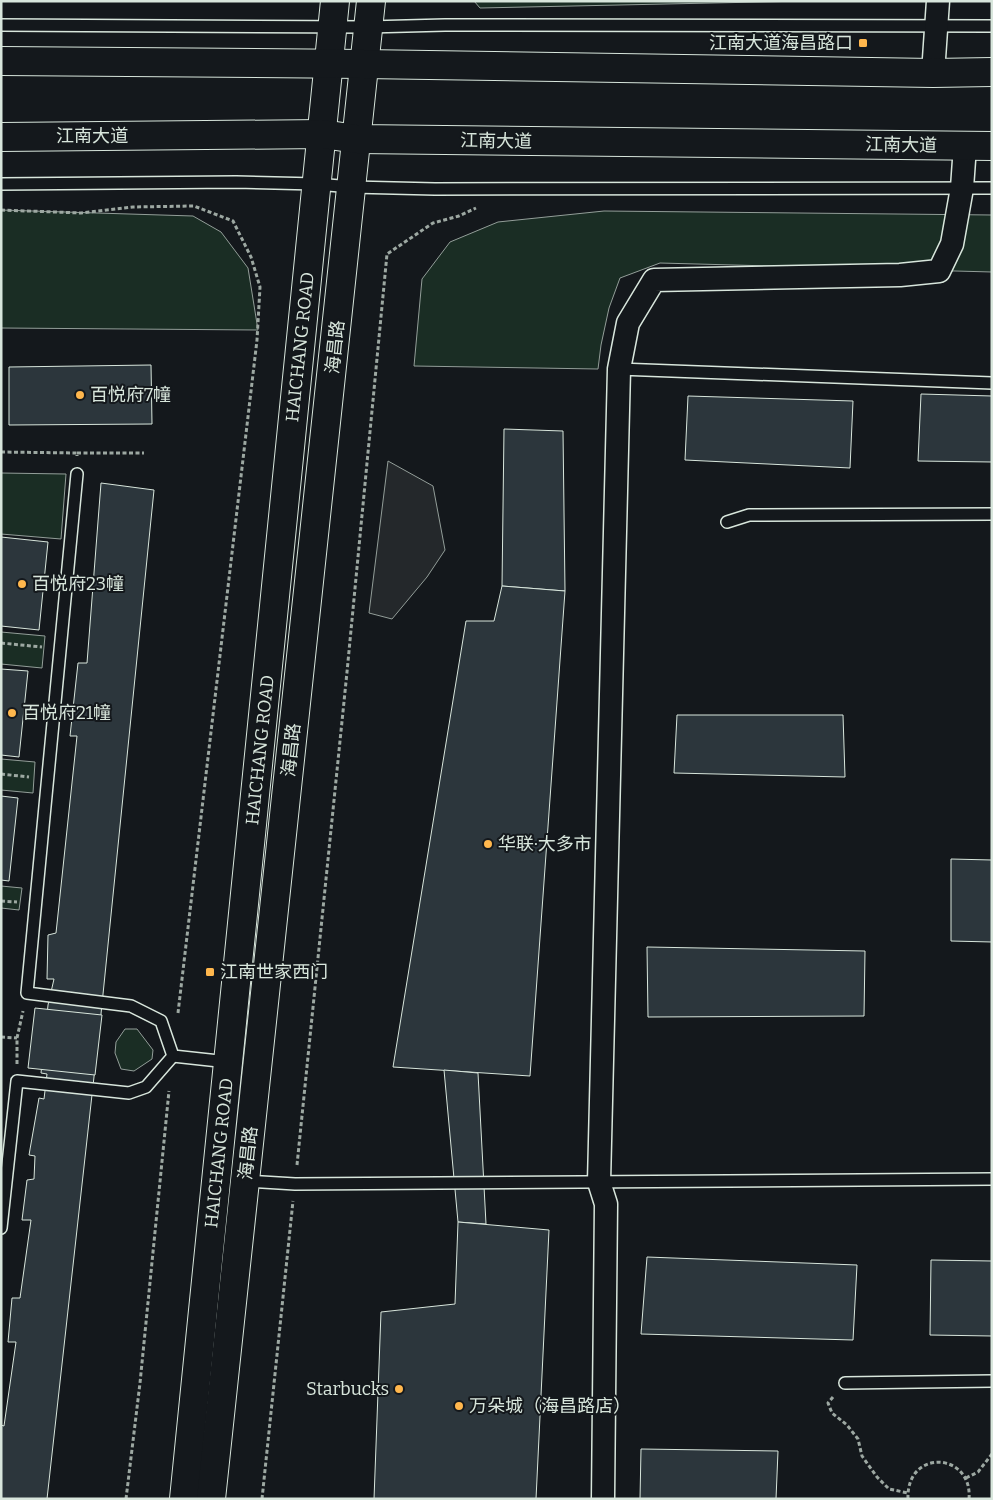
<svg xmlns="http://www.w3.org/2000/svg" width="993" height="1500" font-family="Bitter,'Noto Sans SC',serif">
  <style>
    .green { fill: #1a2d24; stroke: #939e99 }
    .parking { fill: #24282b; stroke: #939e99 }
    .building { fill: #2c363c; stroke: #d8e6dc }
    .lines { fill: none; stroke-linecap: round; stroke-linejoin: round }
    .lane-casing { stroke: #d8e6dc; stroke-width: 14 }
    .street-casing { stroke: #d8e6dc; stroke-width: 25 }
    .primary-casing { stroke: #d8e6dc; stroke-width: 30 }
    .highway-casing { stroke: #d8e6dc; stroke-width: 30 }
    .path { stroke: #9da8a2; stroke-width: 3; stroke-dasharray: 4 2.5; stroke-linecap: butt }
    .lane { stroke: #14181c; stroke-width: 11 }
    .street { stroke: #14181c; stroke-width: 22 }
    .primary { stroke: #14181c; stroke-width: 28 }
    .highway { stroke: #14181c; stroke-width: 28 }
    .poi-dot { fill: #ffb74d; stroke: #14181c; stroke-width: 2 }
    .labels { text-anchor: middle; dominant-baseline: central; stroke-width: 4; stroke-linejoin: round; paint-order: stroke }
    .poi-label { font-size: 18px; fill: #d8e6dc; stroke: #14181c; text-anchor: start }
    .street-label { font-size: 18px; fill: #d8e6dc; stroke: #14181c }
  </style>
  <rect width="100%" height="100%" fill="#14181c"/>
  <g class="green">
    <path d="M474,1H806L480,8Z"/>
    <path d="M1,210L193,216L221,232L248,268L258,330L1,328Z"/>
    <path d="M604,211L992,215V272L660,263L620,278L609,308L601,345L598,369L414,366L422,279L450,242L498,222Z"/>
    <path d="M1,473L66,474L61,539L1,534Z"/>
    <path d="M1,632L45,636L42,668L1,664Z"/>
    <path d="M1,759L35,762L33,793L1,790Z"/>
    <path d="M1,886L22,888L19,910L1,908Z"/>
    <path d="M125,1029H137L153,1050L152,1059L134,1071L121,1069L115,1053L116,1042Z"/>
  </g>
  <path class="parking" d="M388,461L433,486L445,550L427,577L392,619L369,613Z"/>
  <g class="building">
    <path d="M151,365L152,424L9,425V367Z"/>
    <path d="M921,394L992,396V462L918,461Z"/>
    <path d="M688,396L853,401L850,468L685,460Z"/>
    <path d="M504,429L563,431L565,591L502,586Z"/>
    <path d="M101,483L154,490L101,1014L47,1499H1V1425L4,1426L16,1342H8L12,1298H20L31,1220H22L27,1180L34,1179L35,1156L29,1155L39,1098L44,1099L47,1074L41,1073L48,1005L54,979H47L48,935L56,933L77,736H70L78,663H87Z"/>
    <path d="M1,537L48,542L39,630L1,626Z"/>
    <path d="M502,586L565,591L530,1076L393,1067L466,621H494Z"/>
    <path d="M1,669L28,671L19,757L1,755Z"/>
    <path d="M677,715H843L845,777L674,773Z"/>
    <path d="M1,796L18,798L9,881L1,880Z"/>
    <path d="M951,859L992,860V942L951,941Z"/>
    <path d="M647,947L865,951L864,1016L648,1017Z"/>
    <path d="M35,1008L102,1015L95,1075L28,1068Z"/>
    <path d="M444,1070L478,1073L486,1224L458,1222Z"/>
    <path d="M458,1222L549,1230L536,1499H374L381,1312L455,1304Z"/>
    <path d="M647,1257L857,1265L853,1340L641,1334Z"/>
    <path d="M931,1260L992,1261V1336L930,1335Z"/>
    <path d="M641,1449L778,1451L776,1499H640Z"/>
  </g>
  <g class="lines">
    <defs>
      <g id="lane">
        <path d="M1,25L368,27L445,25L992,26"/>
        <path d="M1,184L236,182L316,184L352,187L435,189L992,188"/>
        <path d="M619,369L992,383"/>
        <path d="M77,474L27,993L131,1006L161,1021L173,1056L228,1062"/>
        <path d="M727,522L749,515L992,514"/>
        <path d="M245,1181L295,1184L992,1179"/>
        <path d="M1,1228L17,1081L129,1093L146,1087L173,1056"/>
        <path d="M845,1383L992,1381"/>
      </g>
      <g id="street">
        <path d="M933,73L938,1"/>
        <path d="M603,1499L606,1204L599,1182L619,369L628,323L654,280L900,275L939,271L952,244L962,188L965,146"/>
      </g>
      <g id="primary">
        <path d="M184,1499L335,1"/>
        <path d="M211,1499L371,1"/>
      </g>
      <g id="highway">
        <path d="M1,61L364,64L933,73L992,72"/>
        <path d="M1,137L322,134L357,139L992,146"/>
      </g>
    </defs>
    <use href="#lane" class="lane-casing"/>
    <use href="#street" class="street-casing"/>
    <use href="#primary" class="primary-casing"/>
    <use href="#highway" class="highway-casing"/>
    <g class="path">
      <path d="M1,210L81,213L133,207L194,206L233,221L251,257L260,287L257,340L178,1013"/>
      <path d="M1,452L77,453V456"/>
      <path d="M77,453H144"/>
      <path d="M1,643L42,647"/>
      <path d="M1,774L29,777"/>
      <path d="M1,901L17,902"/>
      <path d="M1,1037L17,1038"/>
      <path d="M17,1064V1038L23,1011"/>
      <path d="M297,1165L347,672L387,254L433,223L459,216L476,208"/>
      <path d="M833,1397L828,1403L832,1413L847,1425L858,1439L862,1456L877,1477L889,1489L908,1493"/>
      <path d="M966,1478L978,1472L992,1454"/>
      <path d="M126,1499L140,1383L169,1091"/>
      <path d="M262,1499L293,1201"/>
      <path d="M908,1499C906,1448 973,1452 969,1499"/>
    </g>
    <use href="#lane" class="lane"/>
    <use href="#street" class="street"/>
    <use href="#primary" class="primary"/>
    <use href="#highway" class="highway"/>
  </g>
  <g class="poi-dot">
    <rect x="858" y="38" width="10" height="10" rx="2.5"/>
    <circle cx="80" cy="395" r="5"/>
    <circle cx="22" cy="584" r="5"/>
    <circle cx="12" cy="713" r="5"/>
    <circle cx="488" cy="844" r="5"/>
    <rect x="205" y="967" width="10" height="10" rx="2.5"/>
    <circle cx="399" cy="1389" r="5"/>
    <circle cx="459" cy="1406" r="5"/>
  </g>
  <g class="labels">
    <g class="poi-label">
      <text x="853" y="43" text-anchor="end">江南大道海昌路口</text>
      <text x="90" y="395">百悦府7幢</text>
      <text x="32" y="584">百悦府23幢</text>
      <text x="22" y="713">百悦府21幢</text>
      <text x="498" y="844">华联·大多市</text>
      <text x="220" y="972">江南世家西门</text>
      <text x="389" y="1389" text-anchor="end">Starbucks</text>
      <text x="469" y="1406">万朵城（海昌路店）</text>
    </g>
    <g class="street-label">
      <text x="92" y="136">江南大道</text>
      <text transform="translate(496 141) rotate(1)">江南大道</text>
      <text transform="translate(901 145) rotate(1)">江南大道</text>
      <text transform="translate(300 347) rotate(-84)">HAICHANG ROAD</text>
      <text transform="translate(335 347) rotate(-84)">海昌路</text>
      <text transform="translate(260 750) rotate(-84)">HAICHANG ROAD</text>
      <text transform="translate(291 750) rotate(-84)">海昌路</text>
      <text transform="translate(219 1153) rotate(-84)">HAICHANG ROAD</text>
      <text transform="translate(248 1153) rotate(-84)">海昌路</text>
    </g>
  </g>
  <rect width="993" height="1500" fill="none" stroke="#d8e6dc" stroke-width="5"/>
</svg>
